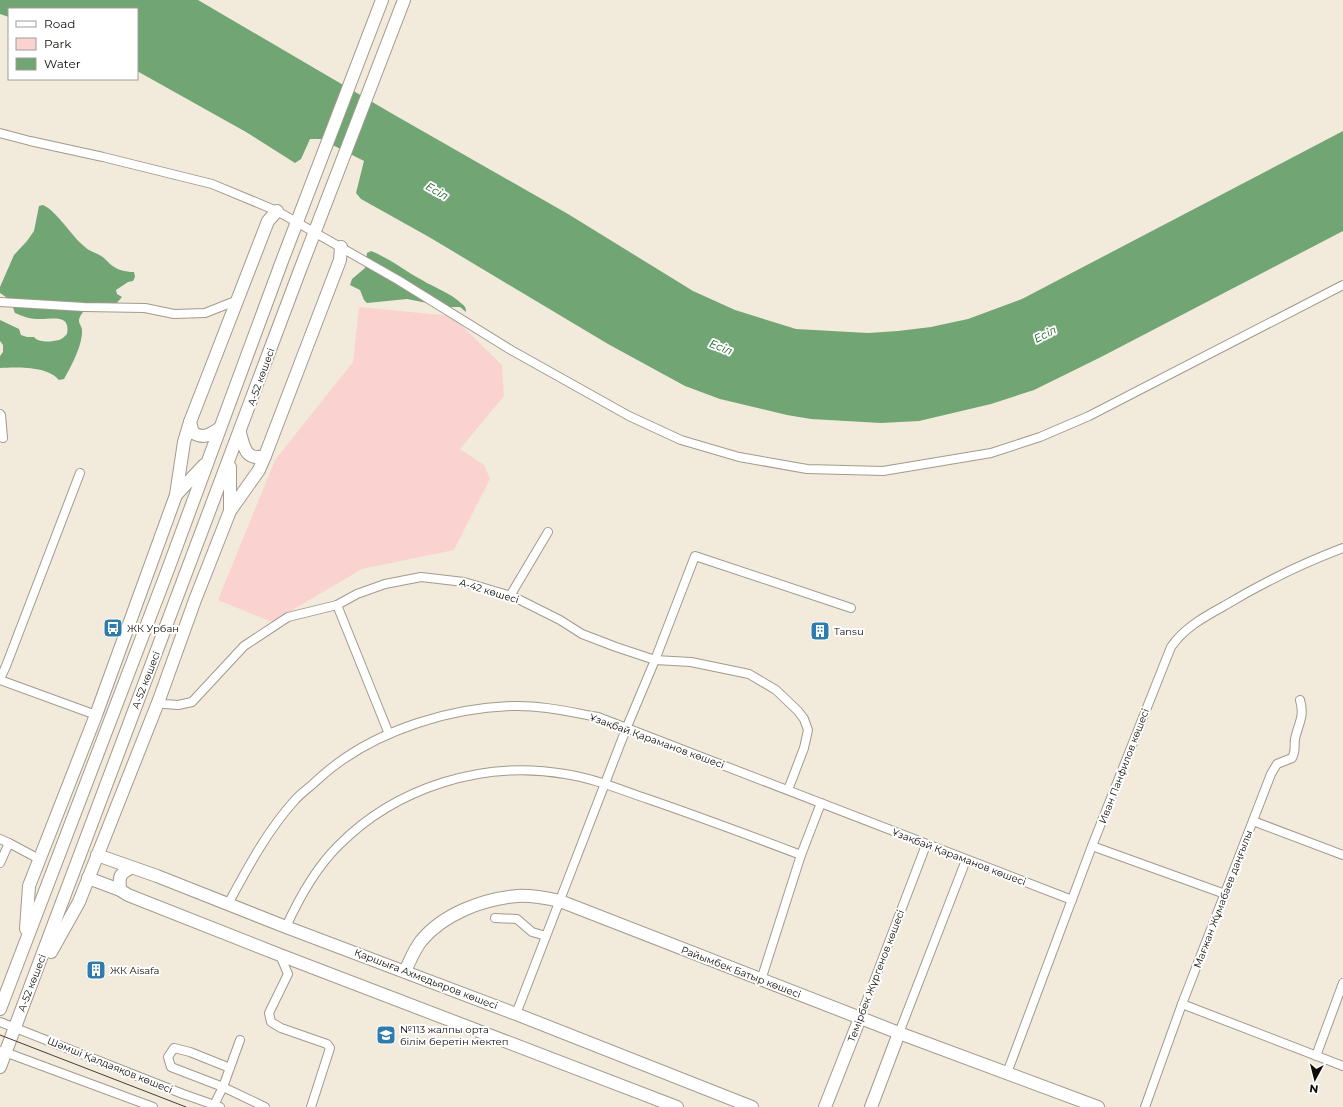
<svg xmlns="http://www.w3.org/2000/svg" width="1343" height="1107" font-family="Montserrat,sans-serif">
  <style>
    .green { fill: #fad3d1 }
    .water { fill: #71a574 }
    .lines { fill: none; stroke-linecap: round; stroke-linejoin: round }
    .street-casing { stroke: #a29a8c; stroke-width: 10 }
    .secondary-casing { stroke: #a29a8c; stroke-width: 14 }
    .street { stroke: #fff; stroke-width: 8 }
    .secondary { stroke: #fff; stroke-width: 12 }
    .tram { stroke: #423f37; stroke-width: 1 }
    .labels { text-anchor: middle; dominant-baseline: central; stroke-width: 4; stroke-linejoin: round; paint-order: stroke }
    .street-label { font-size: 10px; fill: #0f0d08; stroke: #fff }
    .poi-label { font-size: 10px; fill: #0f0d08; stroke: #fff; text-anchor: start }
    .water-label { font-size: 11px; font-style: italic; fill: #146223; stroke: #fff }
  </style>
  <rect width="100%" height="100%" fill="#f2eadb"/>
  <path class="green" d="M359,307L452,316L502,365L504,396L460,449L484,465L490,479L454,550L362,569L272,622L218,600L275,460L353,362Z"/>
  <g class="water">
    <path d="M0,0H198L391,113L568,214L693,291L735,310L796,329L868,333L898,331L931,327L968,319L1022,299L1343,131V231L1101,357L1034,390L991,404L919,421L881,423L811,419L787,415L720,399L685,386L608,344L429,237L361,199L356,193L364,161L321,139H310L301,159L295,163L246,132L137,71V9H9V17L0,14Z"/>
    <path d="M43,205C58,212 71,236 85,247C90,252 98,253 104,258C106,260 108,262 110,264C117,270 125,272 134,272L135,277L133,281L128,282L116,290L117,294L122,297L114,306L83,312C74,324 83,323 82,332C82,346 71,367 64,379L59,380C48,366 16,367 0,368V356L3,352V345L0,341V320L19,329L21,335L27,337H34C39,343 51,342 59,340C62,339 65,336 67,334C71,312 50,320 37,319C30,319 22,316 15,313C12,304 9,298 0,293V287L14,255L27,241L34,231L39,206Z"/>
    <path d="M371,251C389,258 405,271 422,280C435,288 451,293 462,304C465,306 466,308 466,312L460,307H448L407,299L367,303L364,300L360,290L350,285L352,279L365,268L367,253Z"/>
  </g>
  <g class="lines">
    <defs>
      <g id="street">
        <path d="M0,133L30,141L103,157L212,184L277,211L398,280L511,350L629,416L681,440L739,457L807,469L883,471L991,453L1040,437L1089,416L1343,285"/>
        <path d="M0,302L84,307L145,308L174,314L205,313L238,300"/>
        <path d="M0,414L1,415L3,438"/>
        <path d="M510,596L548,532"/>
        <path d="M337,605L389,734"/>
        <path d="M0,679L6,666L80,473"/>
        <path d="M0,680L96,715"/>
        <path d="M159,700L164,704L178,705L192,702L244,646L288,617L337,605L357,594L385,584L421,577L464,582L514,597L560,620L582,634L616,647L655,660L691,662L749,674L776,690L798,711L804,719L808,730L804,748L788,790"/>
        <path d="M1253,821L1343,855"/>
        <path d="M0,839L9,843"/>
        <path d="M1092,846L1225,894"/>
        <path d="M0,863L9,843L39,859"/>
        <path d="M228,904C248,867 267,831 295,800C301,793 309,788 315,782C321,777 327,771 334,766C382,729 451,708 512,706C541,705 570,712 598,717L1072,900"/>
        <path d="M495,918L517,919L532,932L546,936"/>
        <path d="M286,927C299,898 315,869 338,846C396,787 483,760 565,774C593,778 621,790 648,799C700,817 751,836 801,855"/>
        <path d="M280,955L288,974L269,1013L271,1022L281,1028L327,1044L330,1048L311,1107"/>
        <path d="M761,980L801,855L821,803"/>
        <path d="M1182,1004L1343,1066"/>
        <path d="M516,1014L626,729L655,660L695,556L851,608"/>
        <path d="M860,1018L926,845"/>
        <path d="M0,1022L183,1094L220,1107"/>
        <path d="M899,1033L966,860"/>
        <path d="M2,1051L153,1107"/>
        <path d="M1316,1056L1343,983"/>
        <path d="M230,1068L190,1052L174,1048L168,1057L171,1067L223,1087L240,1040"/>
        <path d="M1007,1073L1092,846L1171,647C1184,628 1204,617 1224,606C1262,583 1301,564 1343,548"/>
        <path d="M214,1105L223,1087L265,1107"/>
        <path d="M1145,1107L1182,1004L1271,774L1277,764L1292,758C1296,751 1294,746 1295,739C1298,724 1305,717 1300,700"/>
      </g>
      <g id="secondary">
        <path d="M190,422L193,433C205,439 209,435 220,428"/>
        <path d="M240,433C244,448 246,461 265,456"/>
        <path d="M176,495L204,465"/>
        <path d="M230,511V467"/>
        <path d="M97,855L157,876L286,927L516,1014L752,1107"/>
        <path d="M88,878L120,890L128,895L280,955L677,1107"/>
        <path d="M120,890C119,876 119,874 131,868"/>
        <path d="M26,929L29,886L96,715L176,495L184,442L190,422L268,221L277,211"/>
        <path d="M51,952L79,902L159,700L195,600L230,511L259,470L265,456L340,260L341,247"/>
        <path d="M405,971C410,961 414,950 421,941C443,914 483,899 517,896C531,895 546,898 560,901L899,1033L1098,1107"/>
        <path d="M0,1009L167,572L282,261L382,0"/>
        <path d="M0,1067L300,270L404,0"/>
        <path d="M825,1107L860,1018"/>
        <path d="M871,1107L899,1033"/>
      </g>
    </defs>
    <use href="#street" class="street-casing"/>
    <use href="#secondary" class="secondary-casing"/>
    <use href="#street" class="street"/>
    <use href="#secondary" class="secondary"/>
    <path class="tram" d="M0,1035L186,1107"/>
  </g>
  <defs>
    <symbol id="bus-square" viewBox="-11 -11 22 22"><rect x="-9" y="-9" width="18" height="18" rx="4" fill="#2d7cad" stroke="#fff"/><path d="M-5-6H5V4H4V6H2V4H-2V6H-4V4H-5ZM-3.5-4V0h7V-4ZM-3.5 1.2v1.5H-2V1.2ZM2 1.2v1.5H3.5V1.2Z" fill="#fff"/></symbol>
    <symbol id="building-square" viewBox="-11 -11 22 22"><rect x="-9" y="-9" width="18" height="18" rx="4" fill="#2d7cad" stroke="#fff"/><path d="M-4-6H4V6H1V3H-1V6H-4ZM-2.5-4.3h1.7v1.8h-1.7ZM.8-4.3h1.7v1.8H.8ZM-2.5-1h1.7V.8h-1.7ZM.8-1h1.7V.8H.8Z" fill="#fff"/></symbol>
    <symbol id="school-square" viewBox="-11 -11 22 22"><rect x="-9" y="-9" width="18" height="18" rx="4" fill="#2d7cad" stroke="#fff"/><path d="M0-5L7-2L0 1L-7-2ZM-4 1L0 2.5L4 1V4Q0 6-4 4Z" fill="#fff"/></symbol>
  </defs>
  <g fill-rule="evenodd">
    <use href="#bus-square" x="102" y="617" width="22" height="22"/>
    <use href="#building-square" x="809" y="620" width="22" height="22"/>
    <use href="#building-square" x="85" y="959" width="22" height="22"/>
    <use href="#school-square" x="375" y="1024" width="22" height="22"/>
  </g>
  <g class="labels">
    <g class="street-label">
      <text transform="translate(261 377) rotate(-70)">А-52 көшесі</text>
      <text transform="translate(489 591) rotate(17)">А-42 көшесі</text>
      <text transform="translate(146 680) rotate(-69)">А-52 көшесі</text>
      <text transform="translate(657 741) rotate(20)">Ұзақбай Қараманов көшесі</text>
      <text transform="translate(1124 766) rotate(-69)">Иван Панфилов көшесі</text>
      <text transform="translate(959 857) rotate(21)">Ұзақбай Қараманов көшесі</text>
      <text transform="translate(1223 899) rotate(-69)">Мағжан Жұмабаев даңғылы</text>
      <text transform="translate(741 972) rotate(21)">Райымбек Батыр көшесі</text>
      <text transform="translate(876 976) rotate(-69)">Темірбек Жүргенов көшесі</text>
      <text transform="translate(426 979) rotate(21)">Қаршыға Ахмедьяров көшесі</text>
      <text transform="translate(32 983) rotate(-69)">А-52 көшесі</text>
      <text transform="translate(110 1065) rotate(22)">Шәмші Қалдаяқов көшесі</text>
    </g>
    <g class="poi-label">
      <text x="127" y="628">ЖК Урбан</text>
      <text x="834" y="631">Tansu</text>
      <text x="110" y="970">ЖК Aisafa</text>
      <text x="400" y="1029">№113 жалпы орта<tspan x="400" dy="12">білім беретін мектеп</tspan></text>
    </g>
    <g class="water-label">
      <text transform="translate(437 191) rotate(30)">Есіл</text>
      <text transform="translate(1045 334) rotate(-27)">Есіл</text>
      <text transform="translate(721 347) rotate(21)">Есіл</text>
    </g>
  </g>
  <rect x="8" y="8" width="130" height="72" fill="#ffffff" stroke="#9f9e9c"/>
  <rect x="16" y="21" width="20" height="6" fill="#ffffff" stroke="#9f9e9c"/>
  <text x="44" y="28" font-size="12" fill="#0f0d08">Road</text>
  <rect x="16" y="38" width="20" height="12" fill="#fad3d1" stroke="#9f9e9c"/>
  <text x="44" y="48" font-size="12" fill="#0f0d08">Park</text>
  <rect x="16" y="58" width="20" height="12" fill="#71a574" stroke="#9f9e9c"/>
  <text x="44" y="68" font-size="12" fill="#0f0d08">Water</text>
  <g transform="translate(1315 1079) rotate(187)" stroke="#ffffff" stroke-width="3" paint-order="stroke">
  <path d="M0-3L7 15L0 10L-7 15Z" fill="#0f0d08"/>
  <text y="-6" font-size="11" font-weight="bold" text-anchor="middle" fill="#0f0d08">N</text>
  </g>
</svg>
